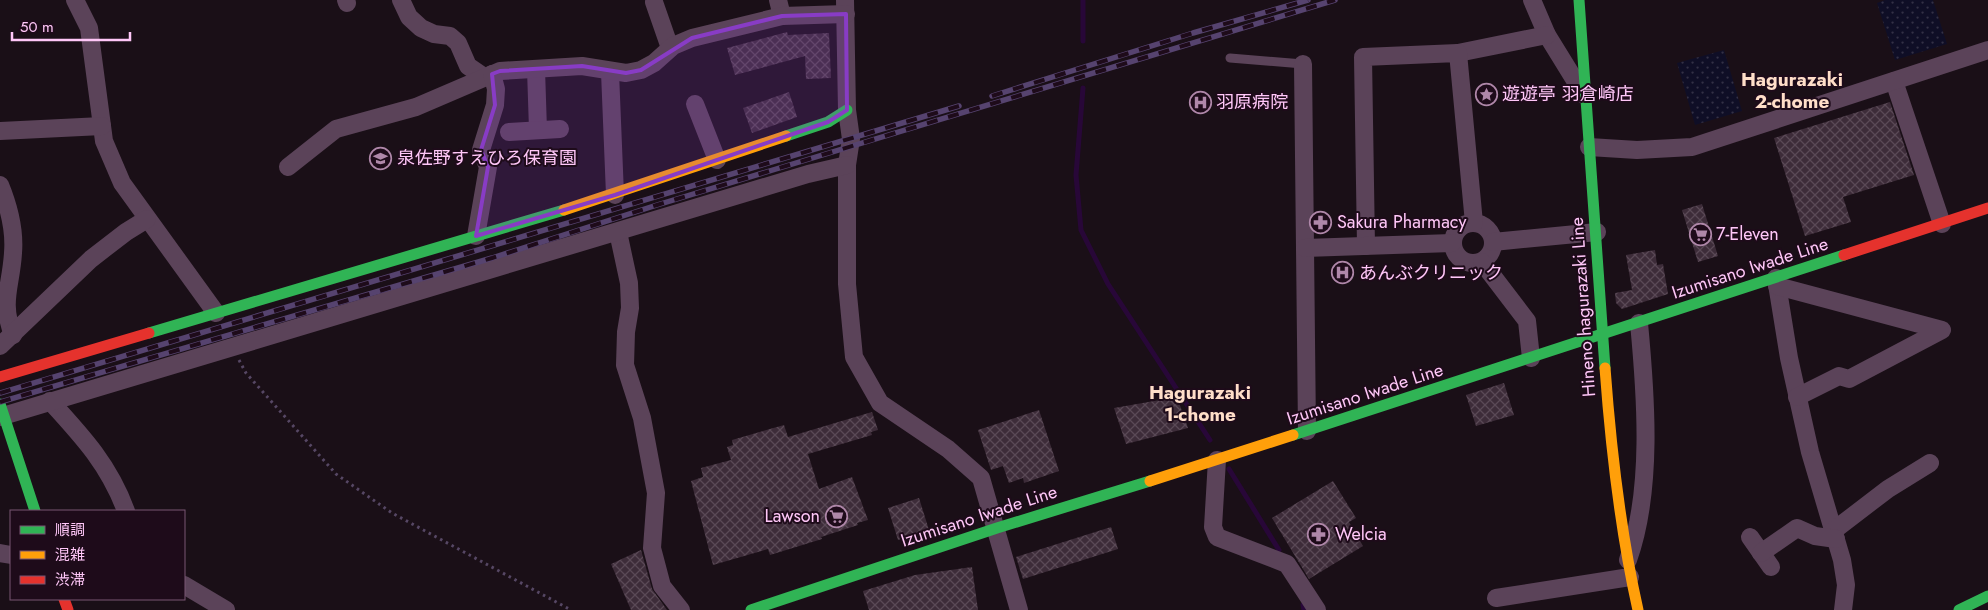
<svg xmlns="http://www.w3.org/2000/svg" width="1988" height="610" font-family="Jost,'Noto Sans JP',sans-serif">
  <style>
    .grass { fill: url(#grass-dots) }
    .lines { fill: none; stroke-linecap: round; stroke-linejoin: round }
    .stream { stroke: #280738; stroke-width: 5 }
    .building { fill: url(#building-cross-hatch) }
    .path { stroke: #564764; stroke-width: 3; stroke-dasharray: 2.5 4; stroke-linecap: butt }
    .lane { stroke: #5b4359; stroke-width: 9 }
    .street { stroke: #5b4359; stroke-width: 18 }
    .fast { stroke: #30b455; stroke-width: 11 }
    .slow { stroke: #ff9f0a; stroke-width: 11 }
    .jam { stroke: #e5322d; stroke-width: 11 }
    .rail-casing { stroke: #56436f; stroke-width: 5.5 }
    .rail { stroke: #1e0b1a; stroke-width: 4; stroke-dasharray: 11; stroke-linecap: butt }
    .marked { fill: #883cc5; fill-opacity: 0.2; stroke: #883cc5; stroke-width: 4; stroke-linejoin: round }
    .labels { text-anchor: middle; dominant-baseline: central; stroke-width: 4; stroke-linejoin: round; paint-order: stroke }
    .poi-label { font-size: 18px; fill: #ffc7f8; stroke: #1e0b1a; text-anchor: start }
    .street-label { font-size: 18px; fill: #ffc7f8; stroke: #1e0b1a }
    .neighbourhood-label { font-size: 19px; font-weight: bold; fill: #ffdec9; stroke: #1e0b1a }
  </style>
  <defs>
    <pattern id="grass-dots" width="8" height="8" patternUnits="userSpaceOnUse" patternTransform="scale(1.25)"><rect width="8" height="8" fill="#0f0e26"/><path d="M2 2h.1M6 6h.1" fill="none" stroke="#333046" stroke-width="1.8" stroke-linecap="round"/></pattern>
    <pattern id="building-cross-hatch" width="8" height="8" patternUnits="userSpaceOnUse" patternTransform="scale(1.25)"><rect width="8" height="8" fill="#3d2c39"/><path d="M0 0l8 8M0 8l8-8" fill="none" stroke="#5a4956"/></pattern>
  </defs>
  <rect width="100%" height="100%" fill="#1a0f17"/>
  <g class="grass">
    <path d="M1885,0H1933L1947,44L1895,60L1877,3Z"/>
    <path d="M1724,50L1742,111L1695,125L1677,63Z"/>
  </g>
  <g class="lines">
    <g class="stream">
      <path d="M1083,0V41"/>
      <path d="M1083,88L1076,175L1081,230L1108,284L1210,440"/>
      <path d="M1229,469L1279,550"/>
      <path d="M1303,605L1304,610"/>
    </g>
  </g>
  <g class="building">
    <path d="M787,32L788,35L829,33L831,78L806,79L805,56L735,75L727,48Z"/>
    <path d="M789,92L797,117L752,133L743,108Z"/>
    <path d="M1890,102L1914,175L1843,197L1851,222L1805,236L1774,138Z"/>
    <path d="M1702,204L1718,256L1698,262L1682,210Z"/>
    <path d="M1655,250L1657,265L1663,264L1668,294L1622,309L1616,303L1615,293L1632,290L1626,255Z"/>
    <path d="M1504,383L1514,415L1476,426L1466,395Z"/>
    <path d="M1177,397L1188,428L1126,444L1114,408Z"/>
    <path d="M1039,410L1059,471L1024,483L1023,478L1009,483L1003,466L991,470L978,430Z"/>
    <path d="M872,412L878,430L871,432L872,435L808,454L819,489L852,477L868,520L857,523L858,525L821,537L822,539L770,555L768,549L713,565L691,481L703,477L701,468L731,460L727,447L733,445L732,440L784,425L788,437Z"/>
    <path d="M1333,481L1356,518L1349,522L1363,546L1309,579L1272,518Z"/>
    <path d="M919,498L929,530L898,540L888,508Z"/>
    <path d="M1111,527L1118,549L1023,579L1016,557Z"/>
    <path d="M641,550L652,589L667,610H631L611,564Z"/>
    <path d="M972,567L978,610H869L863,591L915,575Z"/>
  </g>
  <g class="lines">
    <path class="path" d="M239,360L246,373L336,474L392,513L571,610"/>
    <path class="lane" d="M1230,58L1303,64"/>
    <g class="street">
      <path d="M75,0L89,28L104,141L122,183L216,313"/>
      <path d="M346,0L347,3"/>
      <path d="M401,0L409,17L421,28L434,34L450,36L458,43L468,66L484,77"/>
      <path d="M778,0L782,16"/>
      <path d="M845,0L847,110L851,139L847,165V284L854,357L880,403L948,449L981,478L1019,610"/>
      <path d="M1532,0L1547,35L1584,95"/>
      <path d="M654,2L670,48"/>
      <path d="M1458,53L1547,35"/>
      <path d="M1303,64L1307,431"/>
      <path d="M536,69L538,130"/>
      <path d="M610,72L615,195"/>
      <path d="M1894,81L1942,224"/>
      <path d="M695,104L717,160"/>
      <path d="M0,131L102,126"/>
      <path d="M509,132L560,129"/>
      <path d="M1589,147L1637,150L1692,147L1988,50"/>
      <path d="M288,167L336,129L416,107L500,71L582,66L626,73L641,70L654,63L673,46L692,38L782,16L846,14"/>
      <path d="M0,185C9,207 15,229 13,253C11,287 0,301 13,335"/>
      <circle cx="1473" cy="243" r="20"/>
      <path d="M618,232L629,283L630,308L626,332L625,365L642,418L656,493L652,548L662,586L681,610"/>
      <path d="M476,236L488,167L481,150L495,105L496,89L492,74"/>
      <path d="M1493,242L1597,232"/>
      <path d="M1366,246L1363,57L1458,53L1474,223"/>
      <path d="M1305,248L1452,243"/>
      <path d="M1482,262L1527,321L1531,358"/>
      <path d="M1776,278L1789,358L1810,452L1842,560L1846,585L1843,610"/>
      <path d="M1777,286L1942,330L1849,379L1839,376L1797,397"/>
      <path d="M0,346L91,259L126,232L147,219"/>
      <path d="M50,401C83,437 109,465 126,511"/>
      <path d="M0,417L808,174L847,165"/>
      <path d="M1217,460L1213,527L1217,537L1287,564L1317,610"/>
      <path d="M1833,531L1888,489L1930,463"/>
      <path d="M1750,537L1771,567"/>
      <path d="M0,553L11,555"/>
      <path d="M1761,553L1797,528L1815,536L1836,539"/>
      <path d="M1628,560C1653,490 1646,397 1639,323"/>
      <path d="M184,585L226,610"/>
      <path d="M1496,598L1630,577"/>
    </g>
    <g class="fast">
      <path d="M1579,0L1605,368"/>
      <path d="M786,136L828,122L847,110"/>
      <path d="M149,333L564,210"/>
      <path d="M0,404L35,511"/>
      <path d="M1293,435L1844,255"/>
      <path d="M751,610L997,528L1150,481"/>
      <path d="M1959,610L1988,596"/>
    </g>
    <g class="slow">
      <path d="M564,210L786,136"/>
      <path d="M1605,368C1611,450 1620,530 1638,610"/>
      <path d="M1150,481L1293,435"/>
    </g>
    <g class="jam">
      <path d="M1844,255L1988,208"/>
      <path d="M0,377L149,333"/>
      <path d="M64,599L68,610"/>
    </g>
    <defs>
      <g id="rail">
        <path d="M992,96L1193,33L1308,0"/>
        <path d="M0,393L959,106"/>
        <path d="M0,402L492,258L657,205L1335,0"/>
      </g>
    </defs>
    <use href="#rail" class="rail-casing"/>
    <use href="#rail" class="rail"/>
  </g>
  <path class="marked" d="M846,14L847,110L828,122L615,195L476,236L488,167L481,150L495,105L492,74L500,71L582,66L626,73L641,70L692,38L782,16Z"/>
  <defs>
    <symbol id="sight-ring" viewBox="-11 -11 22 22"><circle r="9.5" fill="#1e0b1a" stroke="#af87a9" stroke-width="1.5"/><path d="M0-6L1.8-2.2L6-1.7L2.9 1.2L3.7 5.4L0 3.3L-3.7 5.4L-2.9 1.2L-6-1.7L-1.8-2.2Z" fill="#af87a9"/></symbol>
    <symbol id="hospital-ring" viewBox="-11 -11 22 22"><circle r="9.5" fill="#1e0b1a" stroke="#af87a9" stroke-width="1.5"/><path d="M-5-5h3v3.5h4V-5h3V5h-3V1.5h-4V5h-3Z" fill="#af87a9"/></symbol>
    <symbol id="school-ring" viewBox="-11 -11 22 22"><circle r="9.5" fill="#1e0b1a" stroke="#af87a9" stroke-width="1.5"/><path d="M0-5L7-2L0 1L-7-2ZM-4 1L0 2.5L4 1V4Q0 6-4 4Z" fill="#af87a9"/></symbol>
    <symbol id="pharmacy-ring" viewBox="-11 -11 22 22"><circle r="9.5" fill="#1e0b1a" stroke="#af87a9" stroke-width="1.5"/><path d="M-2-6h4v4h4v4h-4v4h-4v-4h-4v-4h4Z" fill="#af87a9"/></symbol>
    <symbol id="supermarket-ring" viewBox="-11 -11 22 22"><circle r="9.5" fill="#1e0b1a" stroke="#af87a9" stroke-width="1.5"/><path d="M-6-5.5h2.5l.6 2H6L4.5 2H-2.5L-4.4-4H-6ZM-1.5 3.2a1.3 1.3 0 1 0 .1 0ZM3 3.2a1.3 1.3 0 1 0 .1 0Z" fill="#af87a9"/></symbol>
  </defs>
  <g fill-rule="evenodd">
    <use href="#sight-ring" x="1474" y="82" width="25" height="25"/>
    <use href="#hospital-ring" x="1188" y="90" width="25" height="25"/>
    <use href="#school-ring" x="368" y="146" width="25" height="25"/>
    <use href="#pharmacy-ring" x="1308" y="210" width="25" height="25"/>
    <use href="#supermarket-ring" x="1688" y="222" width="25" height="25"/>
    <use href="#hospital-ring" x="1330" y="260" width="25" height="25"/>
    <use href="#supermarket-ring" x="824" y="504" width="25" height="25"/>
    <use href="#pharmacy-ring" x="1306" y="522" width="25" height="25"/>
  </g>
  <g class="labels">
    <g class="poi-label">
      <text x="1502" y="94">遊遊亭 羽倉崎店</text>
      <text x="1216" y="102">羽原病院</text>
      <text x="397" y="158">泉佐野すえひろ保育園</text>
      <text x="1337" y="222">Sakura Pharmacy</text>
      <text x="1716" y="234">7-Eleven</text>
      <text x="1359" y="273">あんぶクリニック</text>
      <text x="820" y="516" text-anchor="end">Lawson</text>
      <text x="1335" y="534">Welcia</text>
    </g>
    <g class="street-label">
      <text transform="translate(1750 268) rotate(-18)">Izumisano Iwade Line</text>
      <text transform="translate(1583 307) rotate(-94)">Hineno hagurazaki Line</text>
      <text transform="translate(1365 394) rotate(-18)">Izumisano Iwade Line</text>
      <text transform="translate(979 516) rotate(-18)">Izumisano Iwade Line</text>
    </g>
    <g class="neighbourhood-label">
      <text x="1792" y="79">Hagurazaki<tspan x="1792" dy="22">2-chome</tspan></text>
      <text x="1200" y="392">Hagurazaki<tspan x="1200" dy="22">1-chome</tspan></text>
    </g>
  </g>
  <rect x="10" y="510" width="175" height="90" fill="#1e0b1a" stroke="#785673"/>
  <rect x="20" y="526" width="25" height="8" fill="#30b455" stroke="#785673"/>
  <text x="55" y="535" font-size="15" fill="#ffc7f8">順調</text>
  <rect x="20" y="551" width="25" height="8" fill="#ff9f0a" stroke="#785673"/>
  <text x="55" y="560" font-size="15" fill="#ffc7f8">混雑</text>
  <rect x="20" y="576" width="25" height="8" fill="#e5322d" stroke="#785673"/>
  <text x="55" y="585" font-size="15" fill="#ffc7f8">渋滞</text>
  <path d="M12 32v8h118v-8" fill="none" stroke="#ffc7f8" stroke-width="2.5"/>
  <text x="20" y="32" font-size="15" fill="#ffc7f8" stroke="#1e0b1a" stroke-width="4" paint-order="stroke">50 m</text>
</svg>
